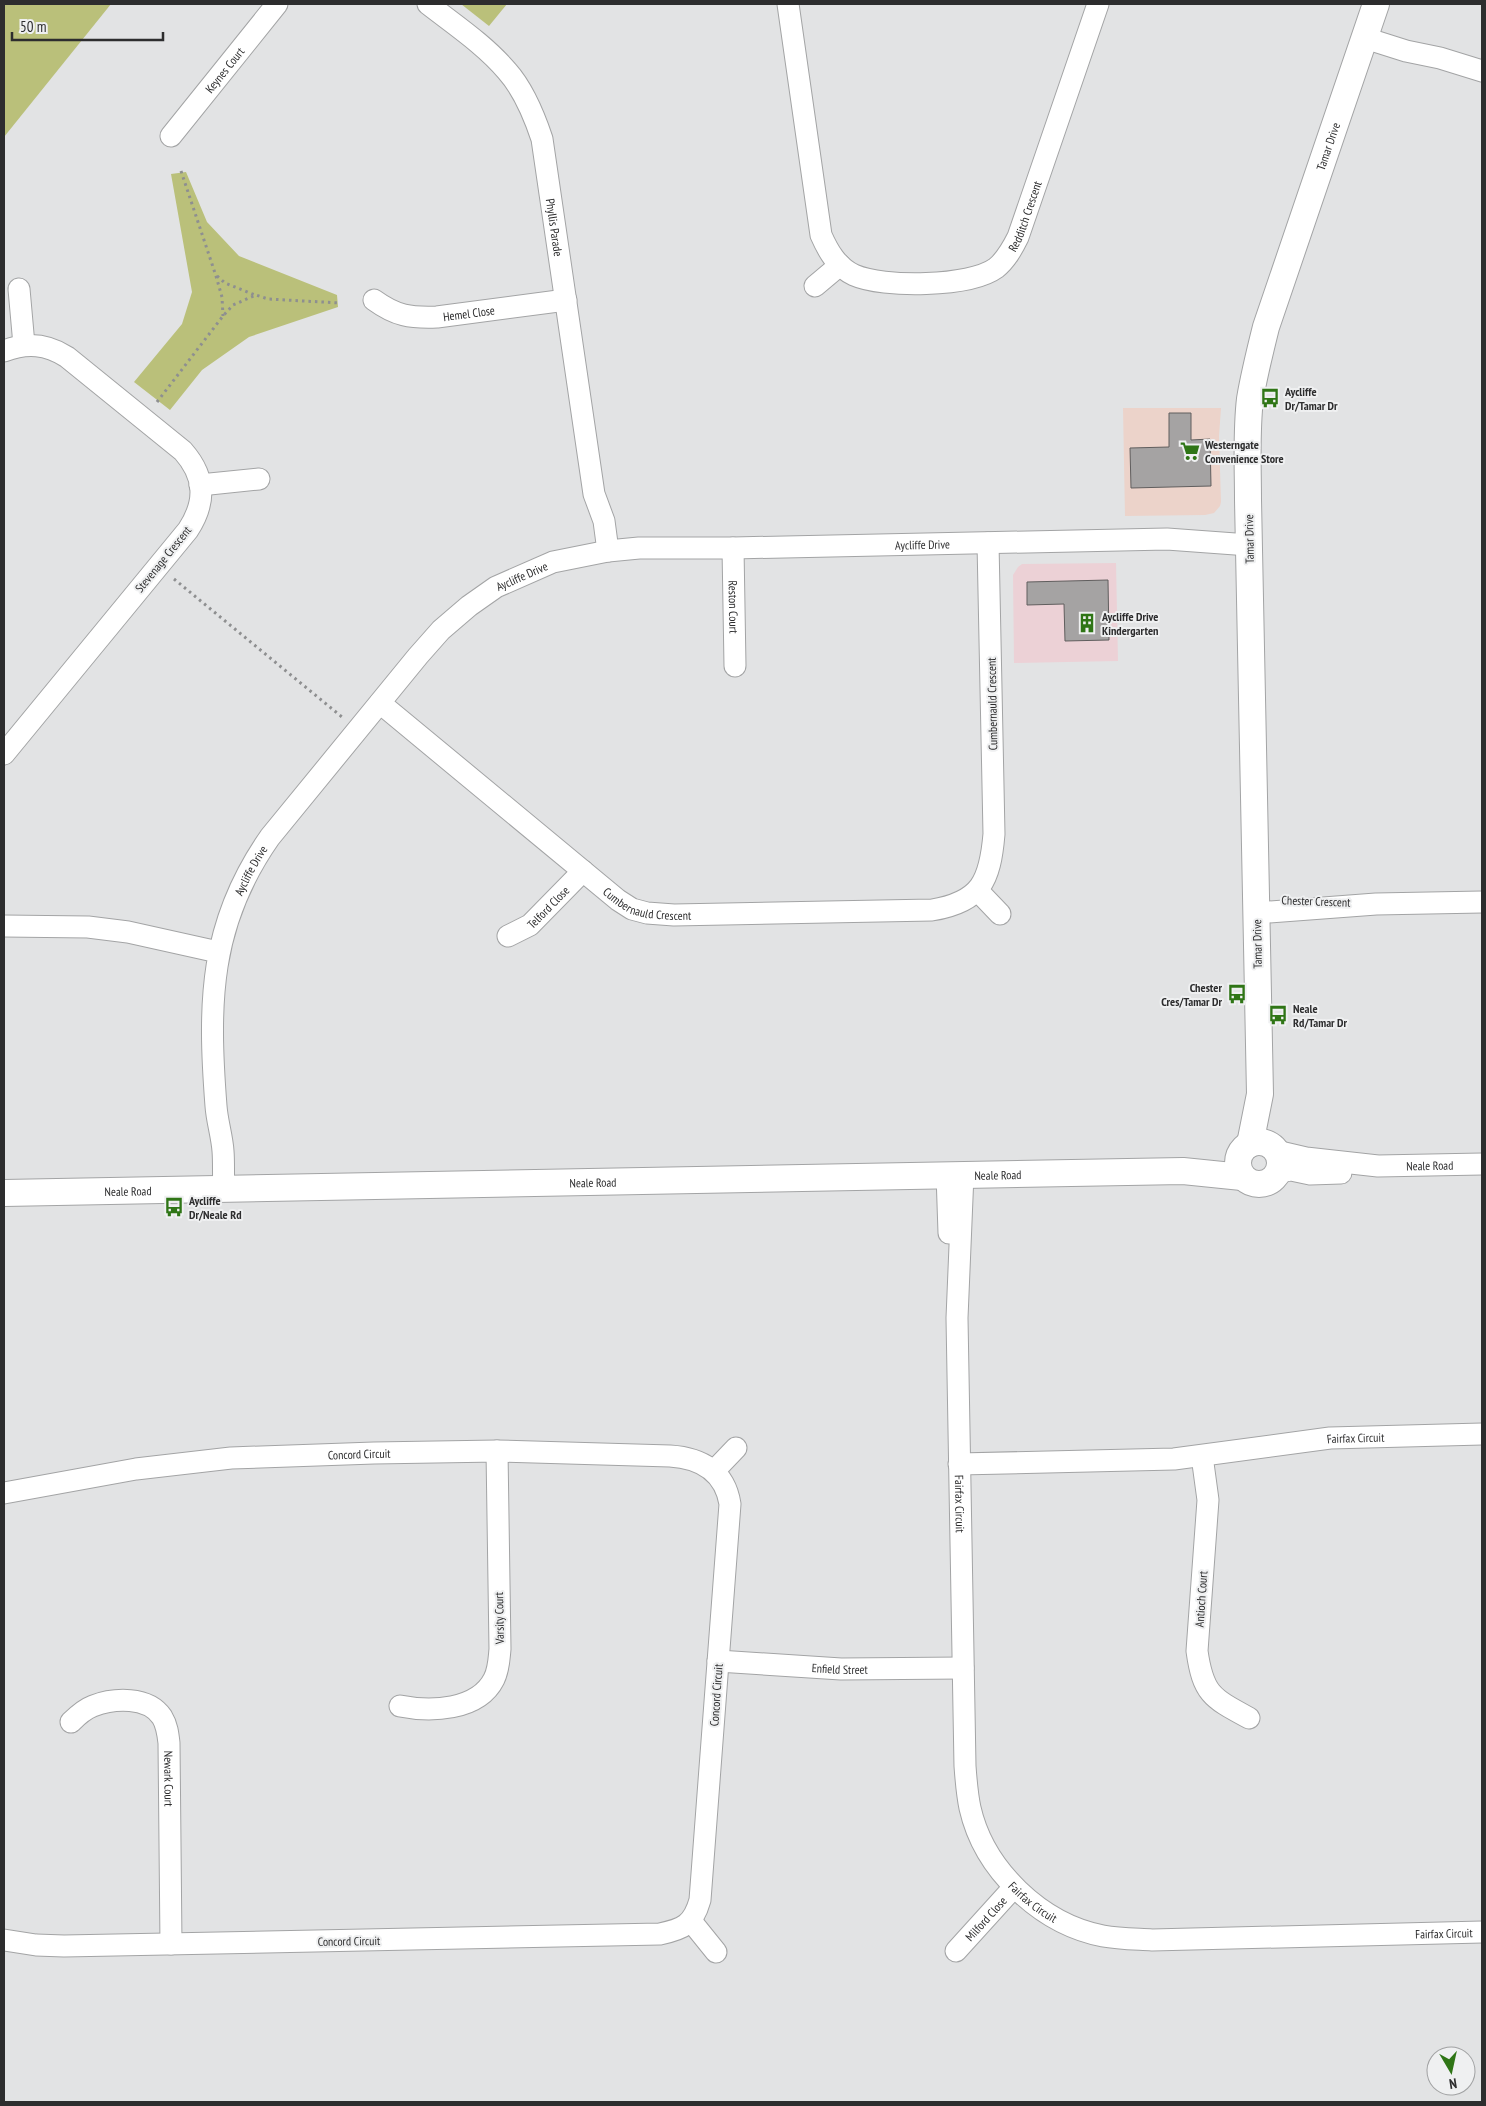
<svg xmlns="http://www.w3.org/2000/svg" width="1486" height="2106" font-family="'PT Sans Narrow',sans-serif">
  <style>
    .commercial { fill: #ecd3ca }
    .education { fill: #ecd1d6 }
    .green { fill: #bac07a }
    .building { fill: #a5a3a3; stroke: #605e5e }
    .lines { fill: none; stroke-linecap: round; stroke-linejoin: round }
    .minor-casing { stroke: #a3a4a5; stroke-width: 23 }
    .tertiary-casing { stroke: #a3a4a5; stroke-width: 28 }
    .path { stroke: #8e8f90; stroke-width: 3; stroke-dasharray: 2.5 4; stroke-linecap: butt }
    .minor { stroke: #fff; stroke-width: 21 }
    .tertiary { stroke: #fff; stroke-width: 26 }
    .labels { text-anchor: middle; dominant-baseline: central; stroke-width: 4; stroke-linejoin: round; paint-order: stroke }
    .street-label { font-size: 12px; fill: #2d2d2e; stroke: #eff0f1 }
    .poi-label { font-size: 12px; font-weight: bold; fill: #2d2d2e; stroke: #eff0f1; text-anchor: start }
  </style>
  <rect width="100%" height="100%" fill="#e2e3e4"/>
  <path class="commercial" d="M1123,408H1221L1219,436L1221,502L1220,506L1214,513L1205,515L1125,516Z"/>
  <path class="education" d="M1116,563L1118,661L1014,663L1013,575L1018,567L1022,564Z"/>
  <g class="green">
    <path d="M4,4H111L4,137Z"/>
    <path d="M461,4H507L489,26Z"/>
    <path d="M186,172L207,222L239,256L337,295L338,307L249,337L202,370L170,410L134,382L182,324L192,292L171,174Z"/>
  </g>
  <g class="building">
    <path d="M1169,413H1191V440L1210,439L1211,486L1131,488L1130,448L1169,447Z"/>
    <path d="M1108,580L1109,640L1065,641L1064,604L1027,605V582Z"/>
  </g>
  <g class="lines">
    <defs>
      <g id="minor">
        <path id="s1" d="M428,4C455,25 485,45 507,71C524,90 534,115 542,139L594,494L604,521L608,551"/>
        <path id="s2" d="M788,4L821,235C828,251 837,267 854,275C883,288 970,287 996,268C1006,260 1012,249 1018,237L1098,4"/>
        <path d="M1365,38L1406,51L1440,58L1482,71"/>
        <path id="s3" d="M171,136L277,4"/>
        <path d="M815,286L840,265"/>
        <path d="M19,289L24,345"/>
        <path id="s4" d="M374,300C396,316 410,318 437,317L566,300"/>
        <path d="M4,351C27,342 47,344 67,357L183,451C205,476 207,501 188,530L4,754"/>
        <path d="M200,485L259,479"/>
        <path id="s5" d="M733,548L735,666"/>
        <path id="s6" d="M380,703L618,900L632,909L647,913L674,915L932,910C981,902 990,881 994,834L988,543"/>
        <path d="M978,891L1000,914"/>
        <path d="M1256,913L1376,904L1482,902"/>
        <path d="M4,926L88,927L128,932L218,952"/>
        <path id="s7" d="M508,936L530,925L583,871"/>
        <path id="s8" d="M1276,1151L1306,1158L1378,1166L1482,1164"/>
        <path d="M1278,1172L1291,1170L1310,1174L1341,1173"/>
        <path d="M947,1174L949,1233"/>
        <path id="s9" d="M963,1174L957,1318L965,1766C966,1780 967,1794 970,1808C984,1870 1041,1924 1103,1936C1119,1939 1136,1939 1152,1940L1482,1932"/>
        <path id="s10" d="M224,1189C223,1176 224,1163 223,1151C222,1136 217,1121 216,1106C208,1003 209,924 270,837L418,656L441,630L469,606L496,587L553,562L608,551L639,548H733L1167,539L1249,545"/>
        <path d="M1202,1456L1208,1500L1197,1651C1203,1694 1212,1698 1249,1718"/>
        <path id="s11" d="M959,1464L1174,1459L1330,1438L1482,1434"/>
        <path d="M714,1471L736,1448"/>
        <path id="s12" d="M4,1493L136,1469L231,1458L374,1453L497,1451L670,1456C702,1458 725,1472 730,1504L700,1900C693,1925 683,1929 660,1934L64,1946L36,1945L4,1940"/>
        <path id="s13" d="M718,1661L841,1669L963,1668"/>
        <path d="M400,1706C430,1712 478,1711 494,1679C499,1669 499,1659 500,1649L497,1451"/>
        <path id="s14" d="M71,1722C78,1715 85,1709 93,1706C114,1698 148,1696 162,1717C167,1725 168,1734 169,1743L171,1944"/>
        <path d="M691,1921L716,1952"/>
        <path id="s15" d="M956,1951L1014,1887"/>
      </g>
      <g id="tertiary">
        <circle cx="1259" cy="1163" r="21"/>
        <path id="s16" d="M1250,1144L1260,1094L1248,500C1248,467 1246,433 1250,399C1254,375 1260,351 1266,327L1376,4"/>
        <path id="s17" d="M4,1193L1183,1171L1242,1177"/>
      </g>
    </defs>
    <use href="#minor" class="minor-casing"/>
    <use href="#tertiary" class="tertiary-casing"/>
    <g class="path">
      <path d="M181,171L216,276L222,297L223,316"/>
      <path d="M217,276L225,283L255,295"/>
      <path d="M157,402L223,316L233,305L256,295L268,299L340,303"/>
      <path d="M174,579L342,717"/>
    </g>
    <use href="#minor" class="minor"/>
    <use href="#tertiary" class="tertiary"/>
  </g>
  <defs>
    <symbol id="bus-bare" viewBox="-9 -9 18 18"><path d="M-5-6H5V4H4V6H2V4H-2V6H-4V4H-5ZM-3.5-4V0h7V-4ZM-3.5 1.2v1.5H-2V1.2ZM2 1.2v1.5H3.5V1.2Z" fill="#2f7516" stroke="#eff0f1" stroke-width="2.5" paint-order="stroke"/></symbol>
    <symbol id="supermarket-bare" viewBox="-9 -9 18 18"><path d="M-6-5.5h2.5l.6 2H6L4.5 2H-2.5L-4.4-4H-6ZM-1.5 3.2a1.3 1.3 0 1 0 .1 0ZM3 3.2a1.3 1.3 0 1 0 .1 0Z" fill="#2f7516" stroke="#eff0f1" stroke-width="2.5" paint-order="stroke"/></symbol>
    <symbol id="building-bare" viewBox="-9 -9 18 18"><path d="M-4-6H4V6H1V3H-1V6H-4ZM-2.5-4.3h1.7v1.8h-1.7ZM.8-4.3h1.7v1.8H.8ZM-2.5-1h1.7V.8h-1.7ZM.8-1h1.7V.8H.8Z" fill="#2f7516" stroke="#eff0f1" stroke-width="2.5" paint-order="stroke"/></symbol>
  </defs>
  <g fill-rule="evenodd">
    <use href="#bus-bare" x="1256" y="384" width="28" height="28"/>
    <use href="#supermarket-bare" x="1176" y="437" width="28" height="28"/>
    <use href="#building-bare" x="1073" y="609" width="28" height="28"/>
    <use href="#bus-bare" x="1223" y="980" width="28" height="28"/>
    <use href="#bus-bare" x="1264" y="1001" width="28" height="28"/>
    <use href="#bus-bare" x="160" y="1193" width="28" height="28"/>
  </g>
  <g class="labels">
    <g class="street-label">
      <text stroke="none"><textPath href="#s3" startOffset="85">Keynes Court</textPath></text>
      <text stroke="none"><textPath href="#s16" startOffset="1011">Tamar Drive</textPath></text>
      <text stroke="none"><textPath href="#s2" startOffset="492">Redditch Crescent</textPath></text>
      <text stroke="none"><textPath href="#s1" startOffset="270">Phyllis Parade</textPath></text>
      <text stroke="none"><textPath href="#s4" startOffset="99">Hemel Close</textPath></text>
      <text transform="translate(1249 539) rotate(-91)">Tamar Drive</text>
      <text stroke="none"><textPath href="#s10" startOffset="1136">Aycliffe Drive</textPath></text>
      <text transform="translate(163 559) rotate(-51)">Stevenage Crescent</text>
      <text stroke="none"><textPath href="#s10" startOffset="731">Aycliffe Drive</textPath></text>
      <text stroke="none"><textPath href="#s5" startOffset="59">Reston Court</textPath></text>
      <text transform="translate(992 704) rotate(-91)">Cumbernauld Crescent</text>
      <text stroke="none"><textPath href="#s10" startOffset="326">Aycliffe Drive</textPath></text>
      <text stroke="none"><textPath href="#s6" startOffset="339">Cumbernauld Crescent</textPath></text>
      <text transform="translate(1316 901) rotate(2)">Chester Crescent</text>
      <text stroke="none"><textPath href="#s7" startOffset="50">Telford Close</textPath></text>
      <text transform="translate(1257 944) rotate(-91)">Tamar Drive</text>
      <text stroke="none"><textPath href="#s8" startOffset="155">Neale Road</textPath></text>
      <text stroke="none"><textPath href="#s17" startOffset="994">Neale Road</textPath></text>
      <text stroke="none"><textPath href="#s17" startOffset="589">Neale Road</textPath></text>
      <text stroke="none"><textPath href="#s17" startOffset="124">Neale Road</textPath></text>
      <text stroke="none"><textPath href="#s11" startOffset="398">Fairfax Circuit</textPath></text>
      <text stroke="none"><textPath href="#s12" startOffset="358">Concord Circuit</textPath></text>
      <text stroke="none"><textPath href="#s9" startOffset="330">Fairfax Circuit</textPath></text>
      <text transform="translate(1201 1599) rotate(-86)">Antioch Court</text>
      <text transform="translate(499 1618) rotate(-91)">Varsity Court</text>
      <text stroke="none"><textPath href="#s13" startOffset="122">Enfield Street</textPath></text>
      <text transform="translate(716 1695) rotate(-86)">Concord Circuit</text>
      <text stroke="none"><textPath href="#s14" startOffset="165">Newark Court</textPath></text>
      <text stroke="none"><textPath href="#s9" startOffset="750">Fairfax Circuit</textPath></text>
      <text stroke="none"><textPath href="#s15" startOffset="44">Milford Close</textPath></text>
      <text stroke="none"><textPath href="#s9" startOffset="1170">Fairfax Circuit</textPath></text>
      <text transform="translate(349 1941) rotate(-1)">Concord Circuit</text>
    </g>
    <g class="poi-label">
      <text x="1285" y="391">Aycliffe<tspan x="1285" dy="14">Dr/Tamar Dr</tspan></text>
      <text x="1205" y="444">Westerngate<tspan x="1205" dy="14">Convenience Store</tspan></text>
      <text x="1102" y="616">Aycliffe Drive<tspan x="1102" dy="14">Kindergarten</tspan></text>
      <text x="1222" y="987" text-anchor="end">Chester<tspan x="1222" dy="14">Cres/Tamar Dr</tspan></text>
      <text x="1293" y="1008">Neale<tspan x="1293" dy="14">Rd/Tamar Dr</tspan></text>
      <text x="189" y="1200">Aycliffe<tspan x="189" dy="14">Dr/Neale Rd</tspan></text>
    </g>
  </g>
  <rect width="1486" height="2106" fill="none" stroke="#2d2d2e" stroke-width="10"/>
  <g transform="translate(1451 2071) rotate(171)"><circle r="24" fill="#eff0f1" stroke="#a1a2a3"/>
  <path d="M0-4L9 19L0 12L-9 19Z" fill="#2f7516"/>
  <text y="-8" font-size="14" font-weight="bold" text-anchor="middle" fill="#2d2d2e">N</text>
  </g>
  <path d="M12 32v8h151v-8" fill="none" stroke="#2d2d2e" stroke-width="2.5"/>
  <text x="20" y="32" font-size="15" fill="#2d2d2e" stroke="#eff0f1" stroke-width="4" paint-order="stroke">50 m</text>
</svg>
